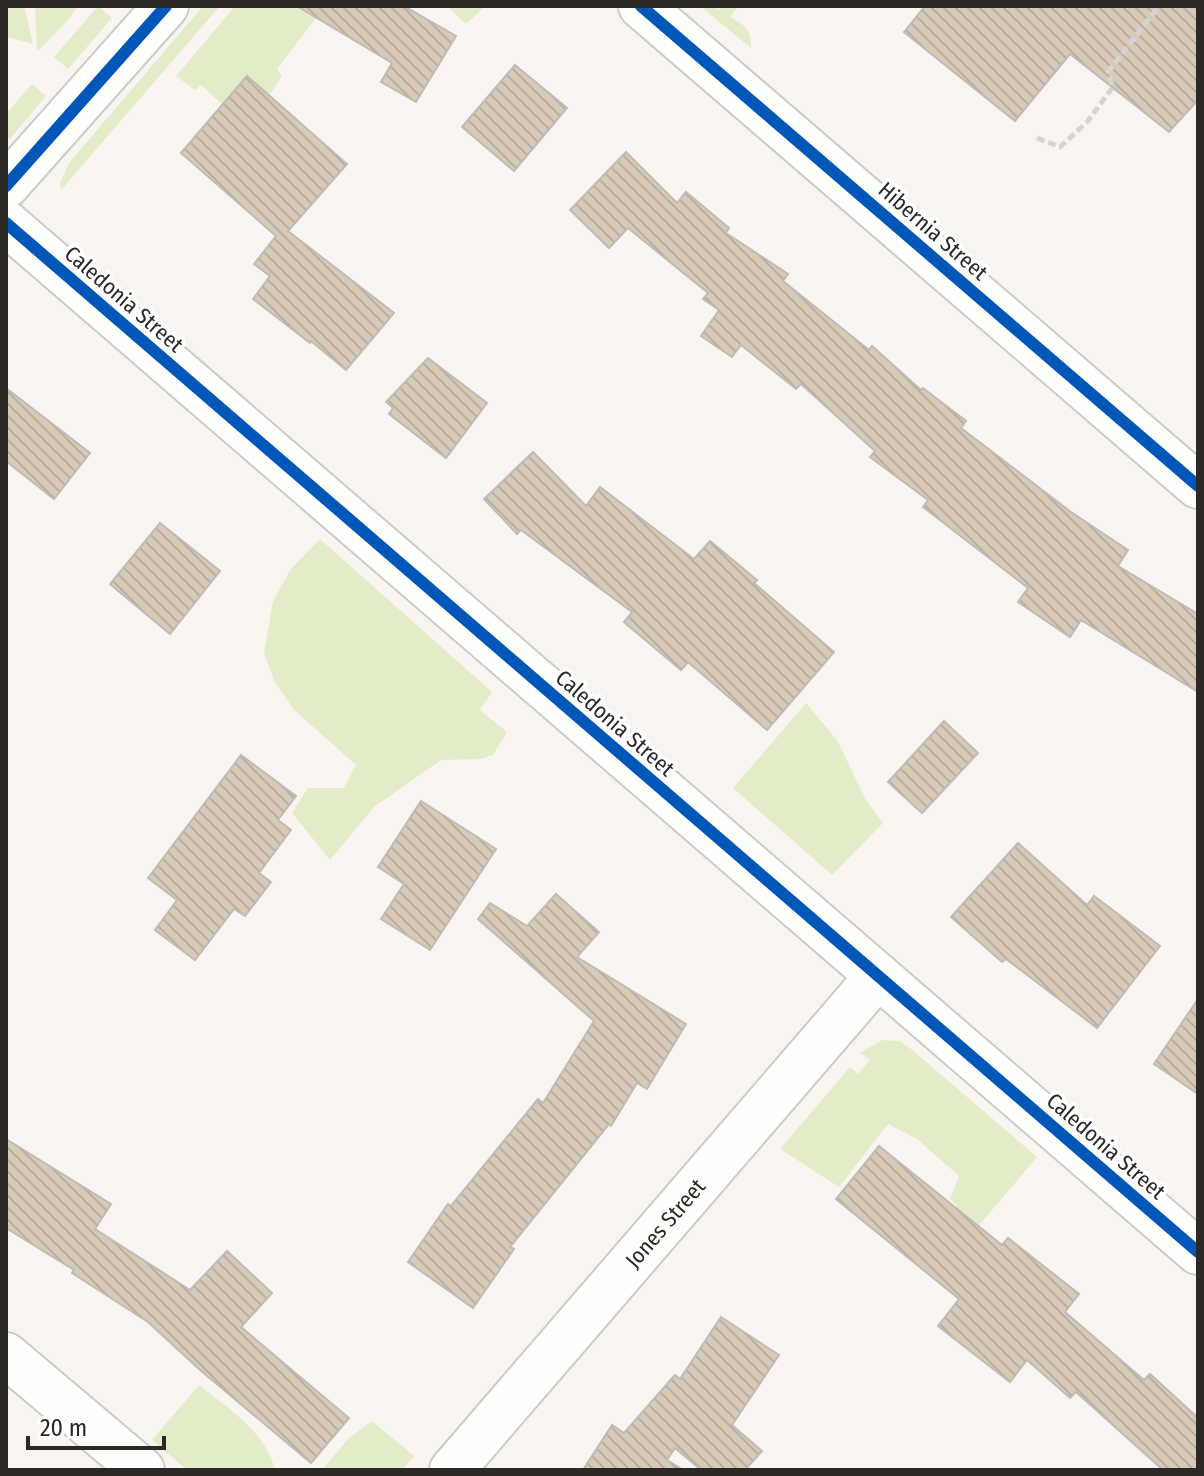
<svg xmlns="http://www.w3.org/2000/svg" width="1204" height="1476" font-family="'Fira Sans Condensed',sans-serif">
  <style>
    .grass { fill: #e3ecc9 }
    .building { fill: url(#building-back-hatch); stroke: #bebbb8; stroke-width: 2 }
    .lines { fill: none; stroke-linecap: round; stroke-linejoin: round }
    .minor-casing { stroke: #cdcac7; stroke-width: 48 }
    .tertiary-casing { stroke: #cdcac7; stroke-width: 48 }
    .path { stroke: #d5d4d2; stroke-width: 5; stroke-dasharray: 8 4; stroke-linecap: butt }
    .minor { stroke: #fefefd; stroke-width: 44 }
    .tertiary { stroke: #fefefd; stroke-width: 44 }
    .cycleway-casing { stroke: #fff; stroke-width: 17 }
    .cycleway { stroke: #0057b8; stroke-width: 12 }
    .labels { text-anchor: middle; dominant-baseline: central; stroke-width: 7; stroke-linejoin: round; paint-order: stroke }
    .street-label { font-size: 22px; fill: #2b2826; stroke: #fff }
  </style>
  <defs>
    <pattern id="building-back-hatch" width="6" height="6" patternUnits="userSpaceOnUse" patternTransform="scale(2)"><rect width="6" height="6" fill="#d9cab8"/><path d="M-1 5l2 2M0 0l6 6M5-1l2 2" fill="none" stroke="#baae9e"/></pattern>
  </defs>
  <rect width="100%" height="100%" fill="#f8f5f0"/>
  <g class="grass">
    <path d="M6,6H24L33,44L6,37Z"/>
    <path d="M35,6H78L69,19L37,52Z"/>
    <path d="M98,6L112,18L68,69L54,57Z"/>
    <path d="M203,6H220L61,190L60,183L69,163Z"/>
    <path d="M235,6H325L277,69L282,76L270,94L245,83L223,105L201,85L195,90L176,76Z"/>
    <path d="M447,6H485L466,24Z"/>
    <path d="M700,6H714L719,10L723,6H738L730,17C746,26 751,28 751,48Z"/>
    <path d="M32,84L46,96L10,139L6,136V114Z"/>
    <path d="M320,539L492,692L480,710L507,732L493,755L481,759L441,760L374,807L330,860L292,813L308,788H344L356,765L294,710L275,682L264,654L273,601L291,569Z"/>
    <path d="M806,703L837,740L866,800L883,823L832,875L733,788Z"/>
    <path d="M882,1040L900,1041L911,1049L1037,1157L976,1229L928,1248L957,1206L950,1198L959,1176L917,1139L888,1124L839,1187L780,1149L850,1067L858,1074L870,1060L860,1053Z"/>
    <path d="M199,1385C229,1409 265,1431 275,1470H187L152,1440Z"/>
    <path d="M372,1421L414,1456L402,1470H322L349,1438Z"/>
  </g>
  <g class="building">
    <path d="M297,6H404L456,36L416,102L381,82L392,63Z"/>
    <path d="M925,6H1198V100L1169,132L1070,54L1015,121L904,32Z"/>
    <path d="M515,65L567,108L514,171L462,127Z"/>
    <path d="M247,76L347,164L288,231L394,313L346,370L311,341L310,343L253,299L270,276L254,264L276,236L181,153Z"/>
    <path d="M626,152L677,203L686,192L729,228L726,233L788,274L783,281L869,350L872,346L921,390L923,388L966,421L961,428L1071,512L1128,550L1118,566L1198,614V692L1081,620L1070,637L1018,602L1028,588L923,507L928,500L870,457L875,451L801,384L796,389L741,345L732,357L701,336L719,310L703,299L708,293L628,228L609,248L570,210Z"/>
    <path d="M428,358L487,403L446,458L389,414L393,408L386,402Z"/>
    <path d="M6,388L90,453L54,499L6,461Z"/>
    <path d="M533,452L586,506L600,487L694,559L710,541L757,580L754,583L834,652L767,730L688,662L681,670L624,622L632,612L521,530L517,534L484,499Z"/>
    <path d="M160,523L220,571L170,634L110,584Z"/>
    <path d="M944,721L978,753L922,813L888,782Z"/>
    <path d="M241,755L296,796L278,820L291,830L259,873L271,882L245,916L234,909L195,960L155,930L177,900L148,878Z"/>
    <path d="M421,801L496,849L430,950L381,919L404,884L378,867Z"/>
    <path d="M1018,843L1087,905L1094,896L1160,946L1097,1028L1006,959L1002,962L951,917Z"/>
    <path d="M556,894L599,932L577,957L686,1024L647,1089L637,1083L611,1126L609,1124L510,1247L514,1249L473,1308L408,1262L448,1204L451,1206L538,1099L543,1103L594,1021L478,919L490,903L527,926Z"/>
    <path d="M1198,999V1094L1154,1064Z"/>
    <path d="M6,1139L111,1204L95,1229L190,1290L227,1251L272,1293L241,1327L349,1418L311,1463L200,1370L148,1322L72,1273L74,1270L6,1228Z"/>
    <path d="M879,1146L1002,1245L1008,1238L1079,1294L1065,1312L1144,1380L1150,1374L1198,1418V1470H1163L1076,1392L1070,1398L1027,1360L1010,1382L938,1326L959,1299L836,1199Z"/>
    <path d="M721,1317L779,1355L732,1425L762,1451L745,1470H701L675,1448L667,1460L683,1470H583L612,1425L624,1433L675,1375L680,1379Z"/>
  </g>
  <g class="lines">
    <defs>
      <g id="minor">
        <path d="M641,6L1198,486"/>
        <path d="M6,223L1198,1252"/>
        <path d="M6,1355L142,1470"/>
        <path id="s1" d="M452,1470L878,976"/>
      </g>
      <path id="tertiary" d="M6,186L166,6"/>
    </defs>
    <use href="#minor" class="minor-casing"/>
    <use href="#tertiary" class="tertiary-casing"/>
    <path class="path" d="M1037,138L1060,147L1087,122L1113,87L1108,72L1159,6"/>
    <use href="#minor" class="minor"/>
    <use href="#tertiary" class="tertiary"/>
    <defs>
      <g id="cycleway">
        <path d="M641,6L1198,486"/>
        <path d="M6,186L166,6"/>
        <path d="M6,223L1198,1252"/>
      </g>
    </defs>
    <use href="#cycleway" class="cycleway-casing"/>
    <use href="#cycleway" class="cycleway"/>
  </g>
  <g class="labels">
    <g class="street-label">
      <text transform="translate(933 231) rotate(41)">Hibernia Street</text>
      <text transform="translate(124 299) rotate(41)">Caledonia Street</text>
      <text transform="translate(615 723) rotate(41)">Caledonia Street</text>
      <text transform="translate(1106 1146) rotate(41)">Caledonia Street</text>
      <text stroke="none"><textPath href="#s1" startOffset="326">Jones Street</textPath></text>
    </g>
  </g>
  <rect width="1204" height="1476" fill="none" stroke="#2b2826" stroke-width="16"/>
  <path d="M28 1436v12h136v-12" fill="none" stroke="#2b2826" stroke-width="4"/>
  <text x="40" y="1436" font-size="24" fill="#2b2826" stroke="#ffffff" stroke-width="6" paint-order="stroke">20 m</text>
</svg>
